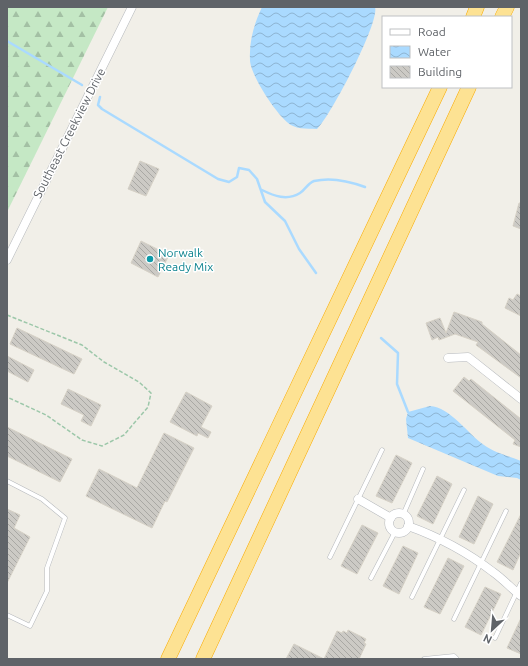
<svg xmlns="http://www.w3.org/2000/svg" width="528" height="666" font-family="Ubuntu,sans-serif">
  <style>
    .forest { fill: url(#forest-firs) }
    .water { fill: url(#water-waves) }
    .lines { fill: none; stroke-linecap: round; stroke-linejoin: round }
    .stream { stroke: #aadaff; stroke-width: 2.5 }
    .building { fill: url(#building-back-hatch); stroke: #d6d1c6 }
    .lane-casing { stroke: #b5b8bc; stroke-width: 5 }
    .street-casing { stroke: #b5b8bc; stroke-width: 9 }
    .highway-casing { stroke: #f9ab00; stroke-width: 15 }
    .path { stroke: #9cc7a9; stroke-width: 1.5; stroke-dasharray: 4 2; stroke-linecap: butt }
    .lane { stroke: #fff; stroke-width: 4 }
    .street { stroke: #fff; stroke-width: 8 }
    .highway { stroke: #fde293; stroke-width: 14 }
    .culture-dot { fill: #0f9aa8; stroke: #fff; stroke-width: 1.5 }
    .labels { text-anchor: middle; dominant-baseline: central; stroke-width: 3; stroke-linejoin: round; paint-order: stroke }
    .street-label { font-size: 12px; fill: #5f6368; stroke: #fff }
    .culture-label { font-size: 12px; fill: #0d838f; stroke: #fff; text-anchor: start }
  </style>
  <defs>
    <pattern id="forest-firs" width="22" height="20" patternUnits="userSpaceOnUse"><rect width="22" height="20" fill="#c5e8c5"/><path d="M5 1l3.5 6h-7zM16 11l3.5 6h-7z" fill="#a3c0a4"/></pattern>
    <pattern id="water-waves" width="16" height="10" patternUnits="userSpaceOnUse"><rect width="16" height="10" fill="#aadaff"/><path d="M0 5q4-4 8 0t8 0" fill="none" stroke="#8eb4d2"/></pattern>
    <pattern id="building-back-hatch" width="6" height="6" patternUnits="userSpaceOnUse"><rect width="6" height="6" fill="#cccac5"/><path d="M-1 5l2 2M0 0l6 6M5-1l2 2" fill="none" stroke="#a9a8a4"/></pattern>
  </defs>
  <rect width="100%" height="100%" fill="#f1efe8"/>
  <path class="forest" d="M7,7H108L7,212Z"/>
  <g class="water">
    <path d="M262,7H375C380,22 330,117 317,129C309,128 301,130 293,126C280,121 250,75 250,60C249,41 254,24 262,7Z"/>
    <path d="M430,406C450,407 468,434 484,445C495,453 509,456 521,461V480L517,478L498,476L408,438L406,419L408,412Z"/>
  </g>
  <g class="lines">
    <g class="stream">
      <path d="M7,41L82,85"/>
      <path d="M100,97L98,105L102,109L218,179L229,182L237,177L239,168L249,170L257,179L265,202L285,221L299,249L316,273"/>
      <path d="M262,190C274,196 287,201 300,193C305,190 308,183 314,181C331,177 349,181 365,187"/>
      <path d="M381,338L398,353L397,384L408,412"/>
    </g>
  </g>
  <g class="building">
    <path d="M140,161L159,169L146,196L128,189Z"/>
    <path d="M519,203H521V229L513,226Z"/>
    <path d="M141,241L169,255L158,277L131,263Z"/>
    <path d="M517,294L521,296V316L505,308L509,298L513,300Z"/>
    <path d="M454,312L482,322V324L521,355V378L476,345L478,342L455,334L439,340L438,337L432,340L426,323L440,318L446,333Z"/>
    <path d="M17,328L82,359L74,374L10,344Z"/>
    <path d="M7,356L34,370L28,382L7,371Z"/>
    <path d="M464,377L469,381L471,379L521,419V447L513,444L515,440L453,391Z"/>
    <path d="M68,389L101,405L91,426L81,421L84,415L61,404Z"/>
    <path d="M186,392L212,406L201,427L211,432L208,438L198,433L197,436L170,422Z"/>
    <path d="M7,427L72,459L60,482L7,456Z"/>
    <path d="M164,433L194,448L167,502L165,501L152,528L86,496L99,469L137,488Z"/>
    <path d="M396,455L412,463L392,503L376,496Z"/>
    <path d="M437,476L452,484L433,524L417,516Z"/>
    <path d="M478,496L493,504L474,544L459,537Z"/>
    <path d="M7,509L20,515L14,528L30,537L7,583Z"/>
    <path d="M521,514V552L513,570L497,562Z"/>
    <path d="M362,525L378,533L357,574L341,566Z"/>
    <path d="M403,546L418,553L399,594L383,586Z"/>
    <path d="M448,558L464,566L440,614L424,607Z"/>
    <path d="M485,587L501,594L481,635L465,627Z"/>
    <path d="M521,618V654L507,648Z"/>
    <path d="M348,630L366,639L364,643L366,644L359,659H286L294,644L324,659L337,631L342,633L343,631L347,633Z"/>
  </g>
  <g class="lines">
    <defs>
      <g id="lane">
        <path d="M7,481L42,499L65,518L47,568V591L30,626L7,615"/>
        <path d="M403,515L423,469"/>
        <path d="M330,557L382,450"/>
        <path d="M371,578L395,532"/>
        <path d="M412,597L464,490"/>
        <path d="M454,619L506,511"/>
        <path d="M495,638L521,583"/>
        <path d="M424,659L454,656L457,659"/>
      </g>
      <g id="street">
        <path d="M7,260L132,7"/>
        <path d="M448,358L468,357L521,399"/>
        <path d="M358,499L391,518"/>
        <circle cx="399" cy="523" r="10"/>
        <path d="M408,526C439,537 467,552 493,572C503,579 511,588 521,596"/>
      </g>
      <g id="highway">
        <path d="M473,17L477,7"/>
        <path d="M502,17L507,7"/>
        <path d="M168,659L440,87"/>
        <path d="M203,659L469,87"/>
      </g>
    </defs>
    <use href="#lane" class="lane-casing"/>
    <use href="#street" class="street-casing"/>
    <use href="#highway" class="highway-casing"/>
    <path class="path" d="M7,315L82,345L104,362L139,382L151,393L148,407L124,435L102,446L82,440L46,415L7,397"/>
    <use href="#lane" class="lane"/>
    <use href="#street" class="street"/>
    <use href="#highway" class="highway"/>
  </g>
  <circle class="culture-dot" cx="150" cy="259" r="4"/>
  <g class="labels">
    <g class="street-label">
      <text transform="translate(69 133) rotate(-63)">Southeast Creekview Drive</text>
    </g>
    <g class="culture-label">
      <text x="158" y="252">Norwalk<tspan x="158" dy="14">Ready Mix</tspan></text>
    </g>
  </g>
  <rect width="528" height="666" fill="none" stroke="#5f6368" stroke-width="16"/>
  <rect x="382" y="16" width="130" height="72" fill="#ffffff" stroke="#bfc1c3"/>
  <rect x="390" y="29" width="20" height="6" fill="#ffffff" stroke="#bfc1c3"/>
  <text x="418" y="36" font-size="12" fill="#5f6368">Road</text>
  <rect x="390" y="46" width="20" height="12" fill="url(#water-waves)" stroke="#bfc1c3"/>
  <text x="418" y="56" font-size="12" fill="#5f6368">Water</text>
  <rect x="390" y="66" width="20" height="12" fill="url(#building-back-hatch)" stroke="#bfc1c3"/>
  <text x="418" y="76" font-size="12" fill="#5f6368">Building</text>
  <g transform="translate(492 630) rotate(206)" stroke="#ffffff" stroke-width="3" paint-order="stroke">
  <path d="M0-3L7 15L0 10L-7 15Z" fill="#5f6368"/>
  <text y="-6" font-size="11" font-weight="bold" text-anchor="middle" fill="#5f6368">N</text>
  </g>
</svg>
